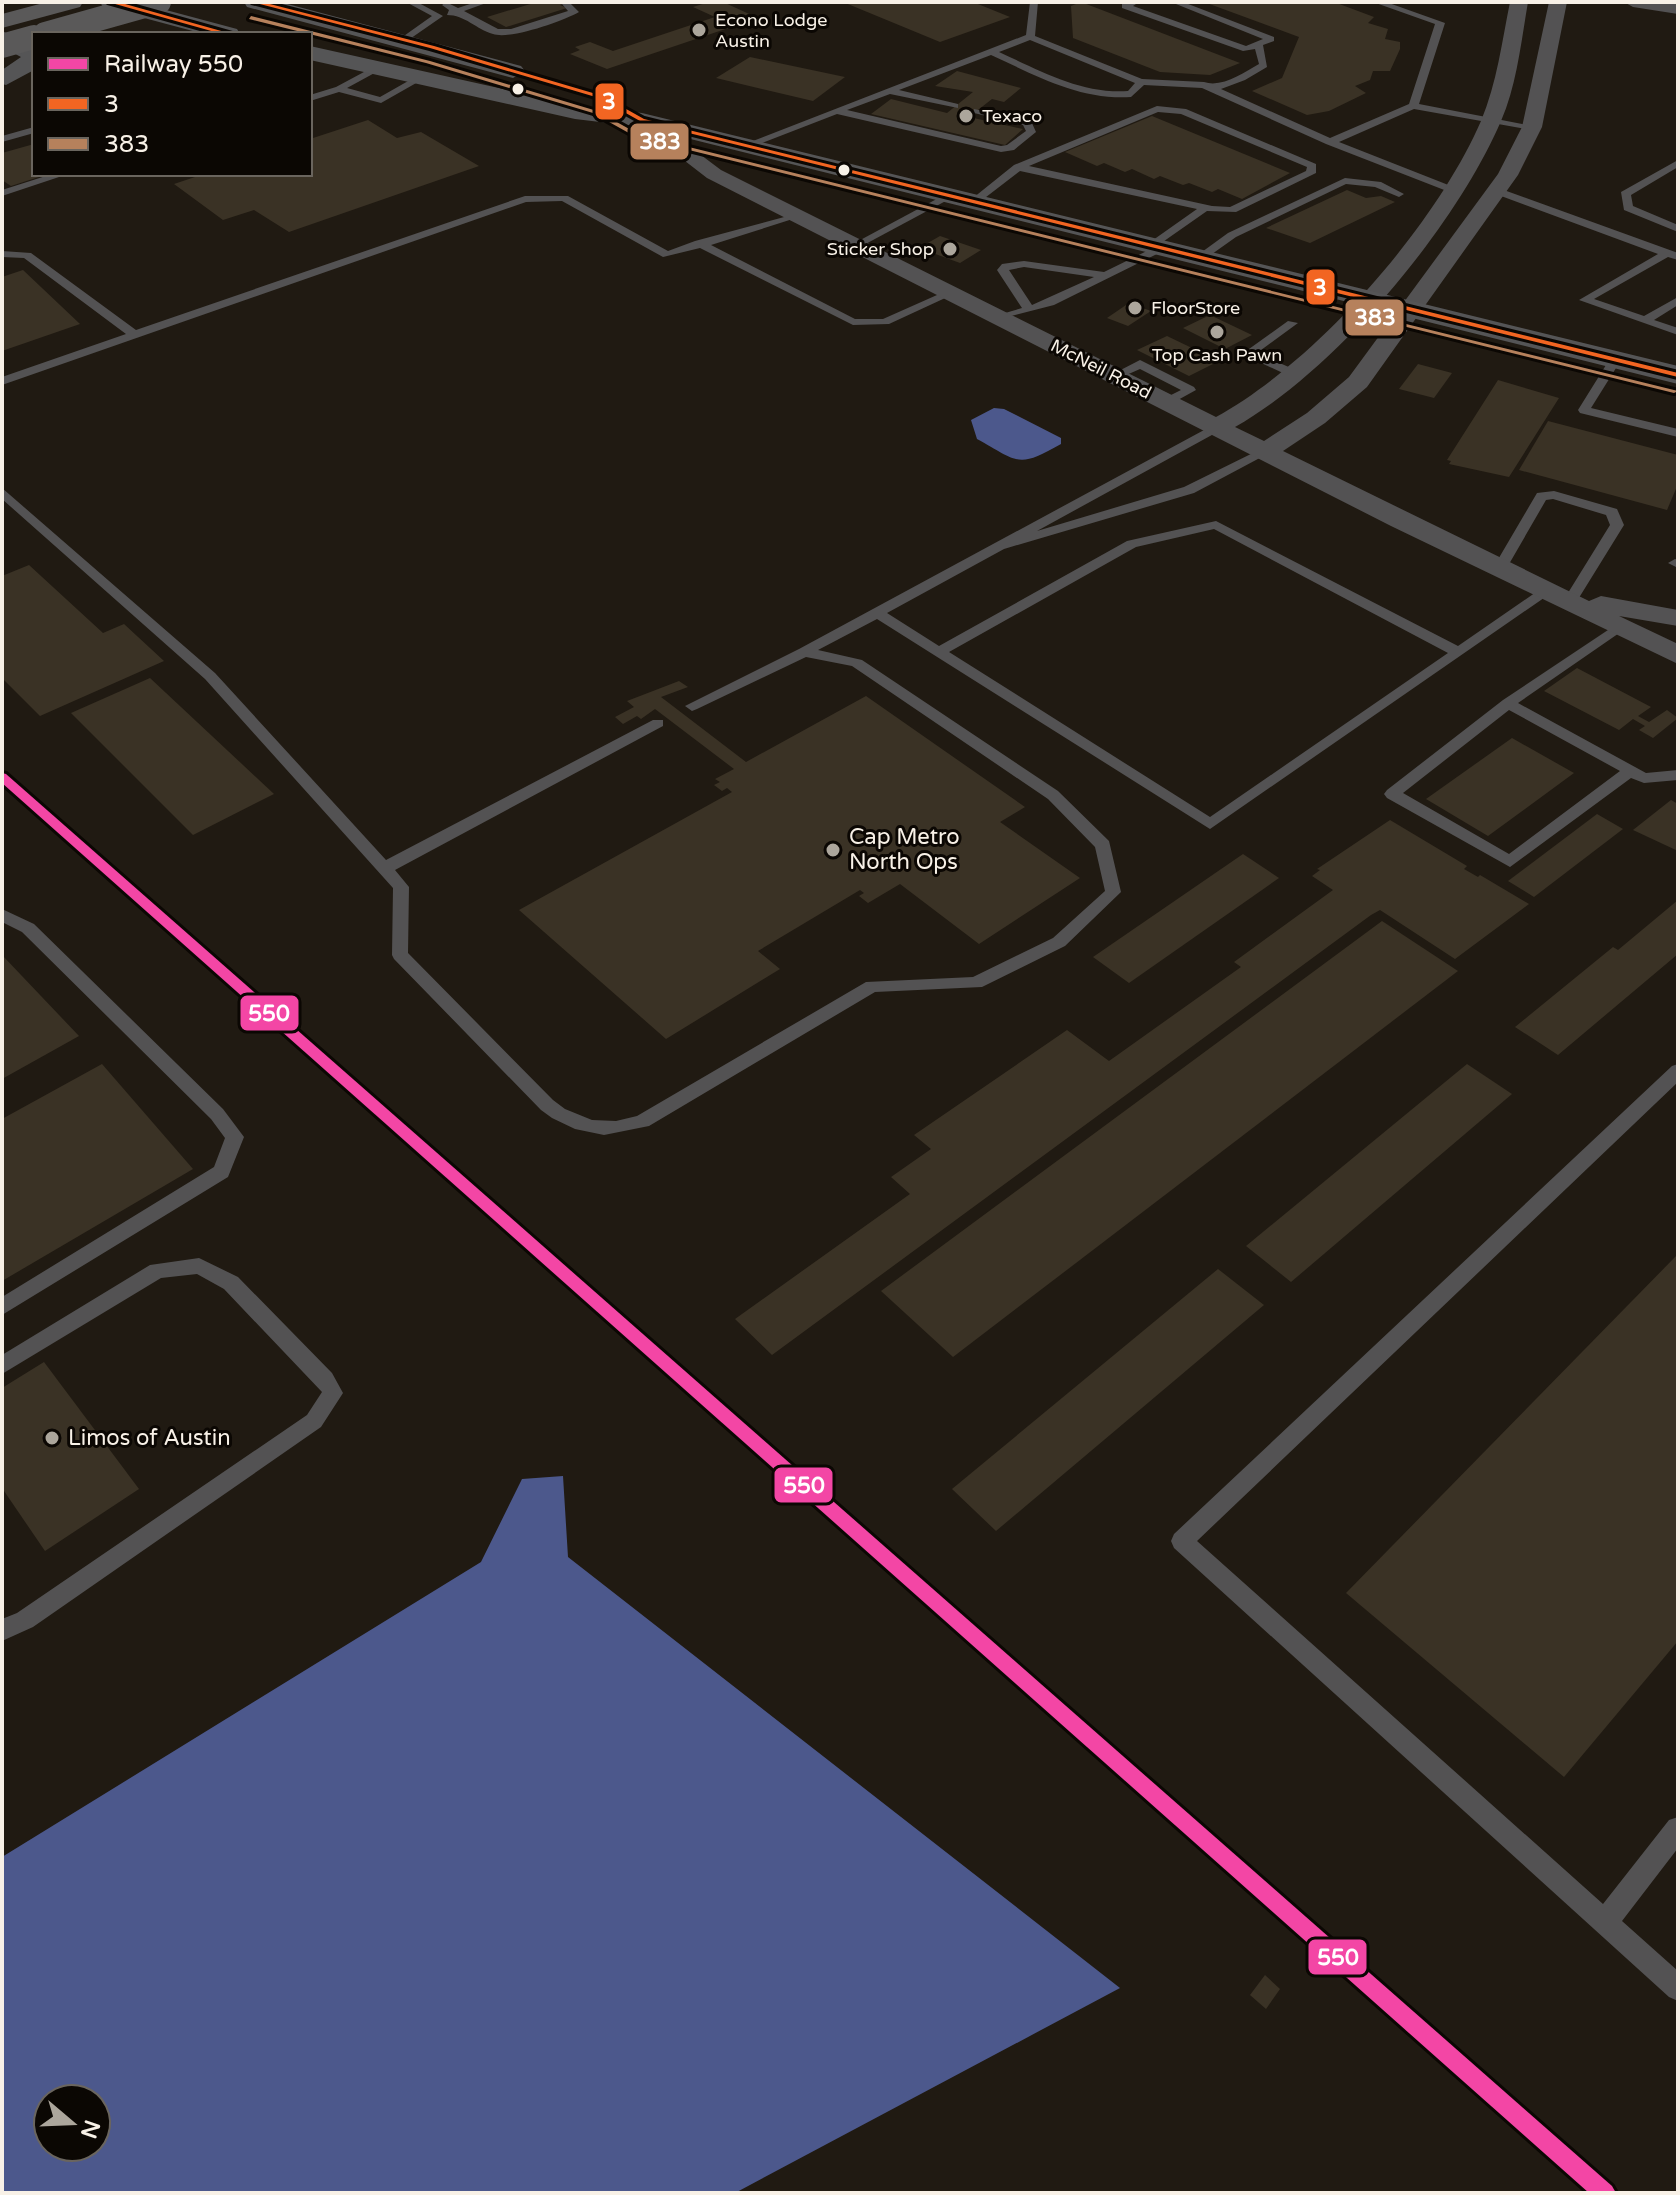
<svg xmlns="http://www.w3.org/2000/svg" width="1680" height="2195" font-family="'Varela Round',sans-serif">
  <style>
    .water { fill: #4c588c; fill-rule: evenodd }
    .building { fill: #3a3225 }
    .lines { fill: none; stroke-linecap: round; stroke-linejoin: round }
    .lane { fill: #535253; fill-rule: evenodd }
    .street { fill: #535253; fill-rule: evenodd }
    .secondary { fill: #555556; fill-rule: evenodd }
    .highway { fill: #5a5959; fill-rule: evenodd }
    .highway-bridge { stroke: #5a5959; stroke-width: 24 }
    .bus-1-casing { stroke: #0b0703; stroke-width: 6 }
    .bus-2-casing { stroke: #0b0703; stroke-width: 6 }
    .bus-1 { fill: #f26522; fill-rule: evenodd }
    .bus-2 { fill: #b6815c; fill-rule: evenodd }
    .rail-1-casing { stroke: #0b0703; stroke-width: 6 }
    .rail-1 { fill: #f346a5; fill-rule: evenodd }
    .poi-dot { fill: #aca69c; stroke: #0b0703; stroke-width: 3 }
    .bus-dot { fill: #f8f1e7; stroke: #0b0703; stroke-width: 3 }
    .labels { text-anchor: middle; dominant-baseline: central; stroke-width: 6; stroke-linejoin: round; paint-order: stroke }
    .far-poi-label { font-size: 18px; fill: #f8f1e7; stroke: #0b0703; text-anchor: start }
    .far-street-label { font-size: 18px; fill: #f8f1e7; stroke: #0b0703 }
    .poi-label { font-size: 22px; fill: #f8f1e7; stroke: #0b0703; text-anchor: start }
    .line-badge { stroke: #0b0703; stroke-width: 3 }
    .badge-label { font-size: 22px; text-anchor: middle; font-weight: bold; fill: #fff }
  </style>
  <rect width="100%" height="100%" fill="#201a12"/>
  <g class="water">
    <path d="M994,408L1004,409L1061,438V444C1017,469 1019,462 977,439L971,420Z"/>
    <path d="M563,1476L568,1557L1120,1988L735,2193H2V1857L481,1562L522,1479ZM48,2099H96V2147H48Z"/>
  </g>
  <g class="building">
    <path d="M537,2L568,3L560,5L567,8L506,27L487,17Z"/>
    <path d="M709,2H723L758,18L607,69L570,54L580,50L575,47L590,42L613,51L715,17L693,7Z"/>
    <path d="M843,2H973L1010,17L940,42Z"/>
    <path d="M1081,2L1240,63L1210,75L1160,72L1073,38L1071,6Z"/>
    <path d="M1204,2H1334L1374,17L1368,23L1388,29L1385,39L1400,42V49L1390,71H1373L1370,80L1355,86L1366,93L1329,111L1307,115L1252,91L1282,78L1299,37Z"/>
    <path d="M750,57L845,77L813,101L716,78Z"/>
    <path d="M957,71L1021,88L1004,102L992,99L969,117L1023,129L1005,145L871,114L891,99L947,113L973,92L935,86Z"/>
    <path d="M1152,116L1290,173L1242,199L1218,189L1212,192L1189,183L1183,185L1160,176L1154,179L1132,169L1125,172L1104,163L1097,166L1065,152Z"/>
    <path d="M368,120L397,138L421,132L479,166L289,232L254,210L223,220L174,184L204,174H310V139Z"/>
    <path d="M34,144V174L45,175L11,186L2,180V153Z"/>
    <path d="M1347,190L1366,198L1381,196L1395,202L1310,243L1266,228Z"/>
    <path d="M940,236L981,250L960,263L919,248Z"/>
    <path d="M23,270L80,324L2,351V277Z"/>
    <path d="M1129,303L1151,311L1128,326L1107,318Z"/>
    <path d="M1210,315L1252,335L1225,349L1183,328Z"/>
    <path d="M1167,336L1219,361L1189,376L1137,350Z"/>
    <path d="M1418,364L1452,373L1434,398L1399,389Z"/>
    <path d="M1498,380L1559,398L1509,477L1449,464L1451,461L1447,460Z"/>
    <path d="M1548,421L1678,455V484L1667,510L1519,470Z"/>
    <path d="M29,565L103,633L124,624L164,661L40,716L2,678V576Z"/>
    <path d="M1577,668L1651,707L1638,716L1649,722L1667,710L1678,718L1653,738L1639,730L1645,726L1633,719L1619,730L1544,691Z"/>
    <path d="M150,678L274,794L193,835L71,713Z"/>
    <path d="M679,681L688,687L661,697L746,762L866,696L1025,807L1000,822L1080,878L979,944L900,884L868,903L859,896L864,893L860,890L758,951L780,969L666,1039L519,910L732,792L727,788L722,791L714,785L720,782L715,779L734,769L655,709L641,719L637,716L623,724L615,717L634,707L627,701Z"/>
    <path d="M1512,738L1574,773L1488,836L1426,799Z"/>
    <path d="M1671,800L1678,804V851L1633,830Z"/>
    <path d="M1597,814L1623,829L1534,897L1508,881Z"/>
    <path d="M1390,820L1467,866L1464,869L1478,877L1480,875L1529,904L1455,959L1380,910L1371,915L772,1355L735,1319L910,1194L891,1177L931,1149L914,1135L1067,1030L1109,1061L1241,967L1234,962L1333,890L1312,876L1320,870L1317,869Z"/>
    <path d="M1243,854L1279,878L1129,983L1093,957Z"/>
    <path d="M1678,900V954L1558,1055L1515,1027L1613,947L1618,950Z"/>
    <path d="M1382,921L1458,971L953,1357L881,1291Z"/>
    <path d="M2,955L79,1036L2,1079Z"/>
    <path d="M102,1064L193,1169L2,1281V1119Z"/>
    <path d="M1467,1064L1512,1094L1291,1282L1246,1246Z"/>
    <path d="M1678,1254V1641L1564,1777L1346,1593Z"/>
    <path d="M1218,1269L1264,1305L996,1531L952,1489Z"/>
    <path d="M44,1362L139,1489L45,1551L2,1488V1388Z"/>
    <path d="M1265,1975L1280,1989L1266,2009L1250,1995Z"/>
  </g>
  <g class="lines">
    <g class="lane">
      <path d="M406,2H417L443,16L404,43L401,38L432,16Z"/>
      <path d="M446,2L458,8L476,2H489L464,11L498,29H511L568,11L562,4L563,2H569L579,12C563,21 510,40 493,34C476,29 465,15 447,15L449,10L442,5Z"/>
      <path d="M1030,2H1038L1035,36L1142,79L1204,82C1222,88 1243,73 1259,64L1255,49L1243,51L1122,8V4L1139,2L1133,6L1246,46L1263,39L1171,2H1183L1274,37V41L1263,45L1267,67L1245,80L1221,89L1330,138L1409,104L1435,24L1373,2H1386L1445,23L1419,104L1537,127L1532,130L1414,109L1339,142L1456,188L1457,190L1452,193L1326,144L1202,88L1144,85L1131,97C1079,100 1037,76 991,55L899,90L958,104V108L890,94L847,110L1001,146L1007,145L1026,131L1023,125L974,113V109L1031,121L1036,132L1014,150L1001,152L837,114L749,148L740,146L1026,35ZM1030,40L1135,83L1128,91C1081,94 1041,71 999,52Z"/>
      <path d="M377,65L382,68L380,70L347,88L380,97L417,76L425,78L381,103L339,92L310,101V95L336,87Z"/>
      <path d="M1157,106L1186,109L1316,164V173L1236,212L1207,211L1157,246H1165V250L1054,305L995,320V316L1022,308L997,270L1002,264L1024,261L1104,272L1153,248L1146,245L1197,209L1020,171L977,204L968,202L1014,165ZM1158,112L1181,114L1307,167L1306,171L1230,207L1212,206L1029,166ZM1024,267L1094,277L1032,305L1009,270Z"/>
      <path d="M34,127V133L2,142V136Z"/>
      <path d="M1678,160V167L1631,195L1633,206L1678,225V232L1624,210L1621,192Z"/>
      <path d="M52,174H68L2,196V190Z"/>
      <path d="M1345,178L1381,182L1404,194L1399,197L1375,187L1346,184L1236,237L1205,259L1195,257L1228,233Z"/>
      <path d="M1493,189H1501L1678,253V260L1668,257L1594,299L1644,316L1678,297V305L1654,320L1678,328V335L1579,300L1658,254L1493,193Z"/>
      <path d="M946,194L955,196L860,247L851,245Z"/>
      <path d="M525,196H568L668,251L695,241L799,213V217L711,245L855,319H883L946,291L956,293L889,324L853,325L700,248L663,257L562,201L526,202L2,385V377L126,334L24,258L2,257V251L31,253L136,330Z"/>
      <path d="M1288,321L1298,323L1257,353L1300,372L1302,375L1296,379L1242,354Z"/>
      <path d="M1611,357L1621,360L1591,408L1678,429V437L1580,413L1578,410Z"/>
      <path d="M1140,360L1194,387L1196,390L1167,406L1163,405V399L1181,390L1140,369L1115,380L1109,376Z"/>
      <path d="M1217,423L1223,427L1221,430L1037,531L1184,487L1261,449L1271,452L1194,493L1004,549L887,613L939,646L1127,541L1216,521L1458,646L1542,588L1547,587L1554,591L1210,829L877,619L818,650L862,660L1058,791L1109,841L1121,892L1065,946L982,987L875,992L649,1126L604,1135L575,1129L552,1118L541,1110L394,959L392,955L393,888L205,679L2,499V488L215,673L386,860L653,720H663V726L395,870L409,887L408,953L553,1100L565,1109L592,1120L616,1121L637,1116L866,982L973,977L1053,938L1105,891L1095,847L1048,799L852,666L806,657L697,709L692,711L685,706L799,649ZM1214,529L1448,653L1210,817L949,652L1136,547Z"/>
      <path d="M1554,491L1617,509L1624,525L1577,601L1570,605L1563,601L1610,525L1606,515L1553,499L1546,500L1505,571L1500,572L1493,568L1537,493Z"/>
      <path d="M1675,559L1678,560V568L1668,563Z"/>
      <path d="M1620,622L1627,626L1625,629L1518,703L1646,773L1678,770V780L1644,783L1631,778L1510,867L1387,798L1384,794L1387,790L1503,700ZM1509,710L1620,771L1509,854L1403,793Z"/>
      <path d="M2,909L34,924L223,1109L244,1137L228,1177L2,1315V1297L214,1167L225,1138L211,1119L22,932L2,922Z"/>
      <path d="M1678,1064V1082L1197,1541L1603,1904L1669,1820L1678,1817V1848L1622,1921L1678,1971V2001L1669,1997L1174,1548L1171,1541L1174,1534L1672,1066Z"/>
      <path d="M199,1258L238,1277L332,1373L343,1393L321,1427L33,1627L2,1641V1619L17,1613L307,1415L322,1392L224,1289L197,1274L161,1278L2,1374V1355L150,1265Z"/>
    </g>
    <g class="street">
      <path d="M1510,2H1528C1521,42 1517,84 1501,121C1455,228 1336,370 1235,427L1264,441L1307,413L1349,377L1498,174L1522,127L1549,2H1567L1542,127L1518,175L1367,387L1325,423L1283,451L1589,601L1601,596L1678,610V626L1619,616L1678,644V664L1391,526L707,178L632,120L642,114L649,116L721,170L1216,417C1316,362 1435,227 1481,121C1497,83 1502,41 1510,2Z"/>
      <path d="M1624,2L1678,4V14L1633,7Z"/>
    </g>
    <g class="secondary">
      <path d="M100,2H136L237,29L240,34H204L103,7Z"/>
      <path d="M244,2H280L521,66L525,71L513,78L247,7Z"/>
      <path d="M2,31L34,46V70L6,85L2,84V70L21,57L2,47Z"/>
      <path d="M310,46L575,105L642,113L1678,366V384L642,127L575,119L310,60Z"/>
    </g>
    <path class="highway" d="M47,2H83L80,7L2,28V14Z"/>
    <g class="highway-bridge">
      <path d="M45,34L159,2"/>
      <path d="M2,46L34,37"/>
    </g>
    <defs>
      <g id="bus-1">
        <path d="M108,2H118L232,34H222Z"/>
        <path d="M252,2H262L434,46L603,96L644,119L1678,373V377L640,121L599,98L430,48Z"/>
      </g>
      <path id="bus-2" d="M251,16L430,61L597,111L640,135L1678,391L1674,393L636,137L593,113L426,63L249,19Z"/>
    </defs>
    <use href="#bus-1" class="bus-1-casing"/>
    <use href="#bus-2" class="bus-2-casing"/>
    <use href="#bus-1" class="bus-1"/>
    <use href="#bus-2" class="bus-2"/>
    <defs>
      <path id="rail-1" d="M2,773L6,774L1612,2186L1616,2193H1589L2,783Z"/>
    </defs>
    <use href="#rail-1" class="rail-1-casing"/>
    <use href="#rail-1" class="rail-1"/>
  </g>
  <g class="poi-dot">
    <circle cx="699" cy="30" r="8"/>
    <circle cx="966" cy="116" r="8"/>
    <circle cx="950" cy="249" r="8"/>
    <circle cx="1135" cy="308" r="8"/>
    <circle cx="1217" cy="332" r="8"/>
    <circle cx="833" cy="850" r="8"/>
    <circle cx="52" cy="1438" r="8"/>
  </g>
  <g class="bus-dot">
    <circle cx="518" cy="89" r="7"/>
    <circle cx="844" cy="170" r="7"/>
  </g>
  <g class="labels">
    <g class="far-poi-label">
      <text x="715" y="20">Econo Lodge<tspan x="715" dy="21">Austin</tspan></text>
      <text x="982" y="116">Texaco</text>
      <text x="934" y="249" text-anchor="end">Sticker Shop</text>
      <text x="1151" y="308">FloorStore</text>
      <text x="1217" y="355" text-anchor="middle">Top Cash Pawn</text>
    </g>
    <g class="far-street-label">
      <text transform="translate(1101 369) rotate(27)">McNeil Road</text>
    </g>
    <g class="poi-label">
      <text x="849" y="837">Cap Metro<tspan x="849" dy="25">North Ops</tspan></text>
      <text x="68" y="1438">Limos of Austin</text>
    </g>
  </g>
  <g class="line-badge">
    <rect x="594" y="82" width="31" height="39" rx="8" fill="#f26522"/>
    <rect x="629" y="122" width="61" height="39" rx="8" fill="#b6815c"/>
    <rect x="1305" y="268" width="31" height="38" rx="8" fill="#f26522"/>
    <rect x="1344" y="298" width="61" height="39" rx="8" fill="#b6815c"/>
    <rect x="239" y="994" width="61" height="38" rx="8" fill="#f346a5"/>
    <rect x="773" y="1466" width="61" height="38" rx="8" fill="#f346a5"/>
    <rect x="1307" y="1938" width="61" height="38" rx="8" fill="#f346a5"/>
  </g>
  <g class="badge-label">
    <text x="609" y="109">3</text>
    <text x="660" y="149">383</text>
    <text x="1320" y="295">3</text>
    <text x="1375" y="325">383</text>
    <text x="269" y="1021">550</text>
    <text x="804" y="1493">550</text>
    <text x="1338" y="1965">550</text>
  </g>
  <rect width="1680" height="2195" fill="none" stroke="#f8f1e7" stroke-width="8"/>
  <rect x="32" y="32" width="280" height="144" fill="#0b0703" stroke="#6a655e" stroke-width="2"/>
  <rect x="48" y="58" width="40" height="12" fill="#f346a5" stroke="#6a655e" stroke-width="2"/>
  <text x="104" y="72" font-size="24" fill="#f8f1e7">Railway 550</text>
  <rect x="48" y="98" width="40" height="12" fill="#f26522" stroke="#6a655e" stroke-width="2"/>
  <text x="104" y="112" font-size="24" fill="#f8f1e7">3</text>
  <rect x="48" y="138" width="40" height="12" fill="#b6815c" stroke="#6a655e" stroke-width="2"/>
  <text x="104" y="152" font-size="24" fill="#f8f1e7">383</text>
  <g transform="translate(72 2123) rotate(109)"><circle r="38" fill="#0b0703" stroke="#6a655e" stroke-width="2"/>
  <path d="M0-6L14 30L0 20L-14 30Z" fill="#aca69c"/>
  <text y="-12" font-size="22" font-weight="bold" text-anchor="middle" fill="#f8f1e7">N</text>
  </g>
</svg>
